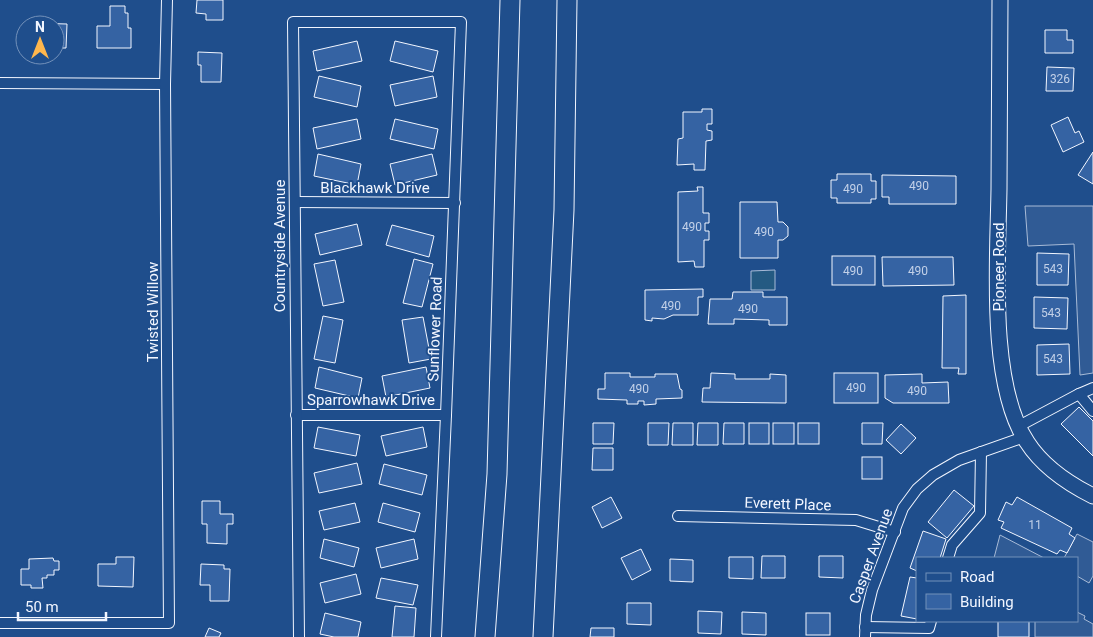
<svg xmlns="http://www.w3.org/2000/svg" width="1093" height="637" font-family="Roboto,sans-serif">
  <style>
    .green { fill: #245a82; stroke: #a8bbd7 }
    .parking { fill: #305b95; stroke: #a8bbd7 }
    .building { fill: #3563a3; stroke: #f2f6ff }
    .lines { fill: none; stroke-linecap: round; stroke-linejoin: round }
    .street-casing { stroke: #f2f6ff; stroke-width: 12 }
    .secondary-casing { stroke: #f2f6ff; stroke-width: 17 }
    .highway-casing { stroke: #f2f6ff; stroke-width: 21 }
    .street { stroke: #1f4e8c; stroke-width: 10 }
    .secondary { stroke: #1f4e8c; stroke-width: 15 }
    .highway { stroke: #1f4e8c; stroke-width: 19 }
    .labels { text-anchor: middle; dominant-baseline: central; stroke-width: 4; stroke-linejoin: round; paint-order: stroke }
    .number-label { font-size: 12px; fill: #c3d1e8 }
    .street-label { font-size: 15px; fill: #f2f6ff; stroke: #1f4e8c }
  </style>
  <rect width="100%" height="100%" fill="#1f4e8c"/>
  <path class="green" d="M775,270V290H751V271Z"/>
  <g class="parking">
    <path d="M1025,206H1093V373L1080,375L1074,244L1028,246Z"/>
    <path d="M1077,534L1093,542V576L1089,583L1077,576V558H1064Z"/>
    <path d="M1000,535L1044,558H994Z"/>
    <path d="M1077,612L1085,616L1084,619L1093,624V637H1035V621H1077Z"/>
  </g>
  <g class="building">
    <path d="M197,0H223V20H206V14L196,13Z"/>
    <path d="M110,6H125V13H128V28H131V48H97V26H110Z"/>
    <path d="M30,23L67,24L66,48H55V25H30Z"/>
    <path d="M1045,30H1067V40H1073V53H1045Z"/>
    <path d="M357,41L362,61L317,71L313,51Z"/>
    <path d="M395,41L438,51L433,72L390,61Z"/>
    <path d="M198,52L222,53L221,82H201V65H198Z"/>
    <path d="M1047,67L1074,68L1073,91H1046Z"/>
    <path d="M319,76L361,86L357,107L314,97Z"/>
    <path d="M433,76L437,97L395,106L390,85Z"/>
    <path d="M702,109H712V124H707V130L712,131V140L706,141L705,170H694V164L677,165L678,139L683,138V112H702Z"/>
    <path d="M1068,117L1075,133L1079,131L1084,142L1063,152L1051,125Z"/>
    <path d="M357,119L361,139L317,149L313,128Z"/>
    <path d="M395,119L438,129L434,149L390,139Z"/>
    <path d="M1093,152V184L1078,175Z"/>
    <path d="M318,154L361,164L357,185L314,176Z"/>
    <path d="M432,154L437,175L395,185L390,164Z"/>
    <path d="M837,174H871V181H876V199H871V203H837V198H831V180H837Z"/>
    <path d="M882,175L956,176V204H889V197H882Z"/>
    <path d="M697,187H703V213H709V223H705V231H709V240H704V267H695L694,261L678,262V192L698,191Z"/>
    <path d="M740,202H777L778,222H783L788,227V236L783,240H778V258H740Z"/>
    <path d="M357,224L362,245L320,255L315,234Z"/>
    <path d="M392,225L434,236L429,257L386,245Z"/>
    <path d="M1037,253L1069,254L1068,285H1037Z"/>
    <rect x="832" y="256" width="43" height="29"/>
    <path d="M882,257H953L954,285L883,286Z"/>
    <path d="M414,259L433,264L422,307L403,303Z"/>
    <path d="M335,260L344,302L323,306L314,264Z"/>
    <path d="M703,289V297H698V315H673L664,319L652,318V321L645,320V290Z"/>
    <path d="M733,292H763V297H787V325H769V320L734,319V324H708L710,299H732Z"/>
    <path d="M966,295V374H958L959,368H942L943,296Z"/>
    <path d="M1034,297L1068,298L1067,329L1034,328Z"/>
    <path d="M323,316L343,320L335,363L314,359Z"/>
    <path d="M423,317L431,359L409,363L402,320Z"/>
    <path d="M1069,344L1070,374L1037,375V345Z"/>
    <path d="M319,367L362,378L358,398L315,388Z"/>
    <path d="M426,367L430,388L386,397L382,376Z"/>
    <path d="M605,373H630V377H655V374H677L680,389L682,390V398L656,399V404L644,405V401H638V404H627V400L598,399V389H605Z"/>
    <path d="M711,373L735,374V379H770V374L786,375V403L702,402L703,388H710Z"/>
    <rect x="834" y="373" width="44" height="30"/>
    <path d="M922,374V383L948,382L949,403H893L885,398V375Z"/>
    <path d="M1079,407L1093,421V456L1061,424Z"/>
    <path d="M593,423H614L613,444H593Z"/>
    <path d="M648,423H669L668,445H648Z"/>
    <path d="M673,423H693V445H672Z"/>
    <path d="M698,423H718V445H697Z"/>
    <path d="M724,423H744V444H723Z"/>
    <rect x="749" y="423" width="20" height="21"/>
    <rect x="773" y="423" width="21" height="21"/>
    <rect x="798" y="423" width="21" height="21"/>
    <path d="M862,423H883L882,444H862Z"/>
    <path d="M901,424L916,438L901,454L886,440Z"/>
    <path d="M318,427L360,435L356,456L314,448Z"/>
    <path d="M423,427L427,447L386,456L381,436Z"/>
    <path d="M593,448H613V470H592Z"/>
    <rect x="862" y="457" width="20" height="22"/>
    <path d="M357,463L362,484L319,493L314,473Z"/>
    <path d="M384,464L427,475L422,495L379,484Z"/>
    <path d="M954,490L974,506L947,538L928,522Z"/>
    <path d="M611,497L622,518L602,528L592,507Z"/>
    <path d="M1017,497L1072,528L1069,534L1075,538L1067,553L1060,550L1057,554L1001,528L1004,522L998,520L1006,502L1012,505Z"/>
    <path d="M202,501H220V514H233V524H227V544L207,543V524H202Z"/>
    <path d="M355,503L360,522L324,530L319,511Z"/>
    <path d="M383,503L420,513L415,532L378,522Z"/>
    <path d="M923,531L946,539L940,558H917V571L910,568Z"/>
    <path d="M324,539L359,548L354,567L320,558Z"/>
    <path d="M414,539L418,559L381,568L376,548Z"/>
    <path d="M641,549L651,570L632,580L621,558Z"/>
    <path d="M762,556H785V578H761Z"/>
    <path d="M819,556H843V578L819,577Z"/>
    <path d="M116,557H134L133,587L98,586V564H116Z"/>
    <path d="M729,557H753V579L729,578Z"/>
    <path d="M53,558L54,561H59V570H54V575H47V578H42L43,588H31V585H21V569H29V559Z"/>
    <path d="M670,559L693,560V582L670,581Z"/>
    <path d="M201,564L224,565V569H230L229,601H210V585H200Z"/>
    <path d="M356,574L361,594L325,603L320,583Z"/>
    <path d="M910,577L917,578V619L901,616Z"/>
    <path d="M381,578L418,585L413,605L376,598Z"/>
    <path d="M627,603H651V625L627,624Z"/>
    <path d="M395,606L416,608L414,637H392Z"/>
    <path d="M698,611L722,612L721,634L698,633Z"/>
    <path d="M742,612L766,613V635L742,634Z"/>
    <path d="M325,613L361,622L358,637H334L320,634Z"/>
    <rect x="806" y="613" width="24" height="22"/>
    <rect x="998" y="621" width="31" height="16"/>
    <path d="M209,628L221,633L219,637H205Z"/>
    <path d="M591,628H614V637H590Z"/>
  </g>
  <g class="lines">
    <defs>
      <g id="street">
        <path d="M0,83L165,84"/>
        <path d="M295,202L455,203"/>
        <path d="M1079,394L1093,388"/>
        <path d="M296,415H446"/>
        <path d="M1019,426L1079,394L1093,411"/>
        <path d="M678,516L856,520L895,532"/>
        <path d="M948,558L952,545L980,513L981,452"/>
        <path d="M0,623H169L165,84L167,0"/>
        <path d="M865,627L929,628L931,621"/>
        <path d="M299,637L293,22H461L446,415L436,637"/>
        <path d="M865,637L866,615L872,590L903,508L917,489L933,475L959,460L1024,437"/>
      </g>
      <path id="secondary" d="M1000,0C1000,63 999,126 999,189C998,258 988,384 1027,442C1043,467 1067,483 1093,496"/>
      <g id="highway">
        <path d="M485,637L497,474L510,0"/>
        <path d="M543,637L564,210L567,0"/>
      </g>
    </defs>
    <use href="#street" class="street-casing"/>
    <use href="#secondary" class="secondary-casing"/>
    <use href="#highway" class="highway-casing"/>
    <use href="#street" class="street"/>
    <use href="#secondary" class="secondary"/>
    <use href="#highway" class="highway"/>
  </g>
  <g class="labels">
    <g class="number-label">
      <text x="1060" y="79">326</text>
      <text x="919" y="186">490</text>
      <text x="853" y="189">490</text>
      <text x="692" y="227">490</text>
      <text x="764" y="232">490</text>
      <text x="1053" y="269">543</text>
      <text x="853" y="271">490</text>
      <text x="918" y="271">490</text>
      <text x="671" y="306">490</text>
      <text x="748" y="309">490</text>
      <text x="1051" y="313">543</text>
      <text x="1053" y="359">543</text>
      <text x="856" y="388">490</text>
      <text x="639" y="389">490</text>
      <text x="917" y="391">490</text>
      <text x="1035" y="525">11</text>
    </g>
    <g class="street-label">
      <text x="375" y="188">Blackhawk Drive</text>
      <text transform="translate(280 246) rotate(-90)">Countryside Avenue</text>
      <text transform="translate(999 267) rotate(-90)">Pioneer Road</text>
      <text transform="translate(153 312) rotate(-90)">Twisted Willow</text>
      <text transform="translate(435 329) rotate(-88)">Sunflower Road</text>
      <text x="371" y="400">Sparrowhawk Drive</text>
      <text transform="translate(788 504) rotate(2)">Everett Place</text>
      <text transform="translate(871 556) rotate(-70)">Casper Avenue</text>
    </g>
  </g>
  <rect x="916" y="557" width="162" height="65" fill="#1f4e8c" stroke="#7391ba"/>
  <rect x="926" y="573" width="25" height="8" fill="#1f4e8c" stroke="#7391ba"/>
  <text x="960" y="582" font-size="15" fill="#f2f6ff">Road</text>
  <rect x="926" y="594" width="25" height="15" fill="#3563a3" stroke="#7391ba"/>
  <text x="960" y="607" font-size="15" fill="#f2f6ff">Building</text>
  <g transform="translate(40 40)"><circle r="24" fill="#1f4e8c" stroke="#7391ba"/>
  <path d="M0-4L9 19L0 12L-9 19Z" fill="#ffb74d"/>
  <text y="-8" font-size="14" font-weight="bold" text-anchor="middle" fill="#f2f6ff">N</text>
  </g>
  <path d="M18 612v8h88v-8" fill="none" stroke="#f2f6ff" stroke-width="2.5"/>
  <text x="25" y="612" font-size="15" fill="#f2f6ff" stroke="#1f4e8c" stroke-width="4" paint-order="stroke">50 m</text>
</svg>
